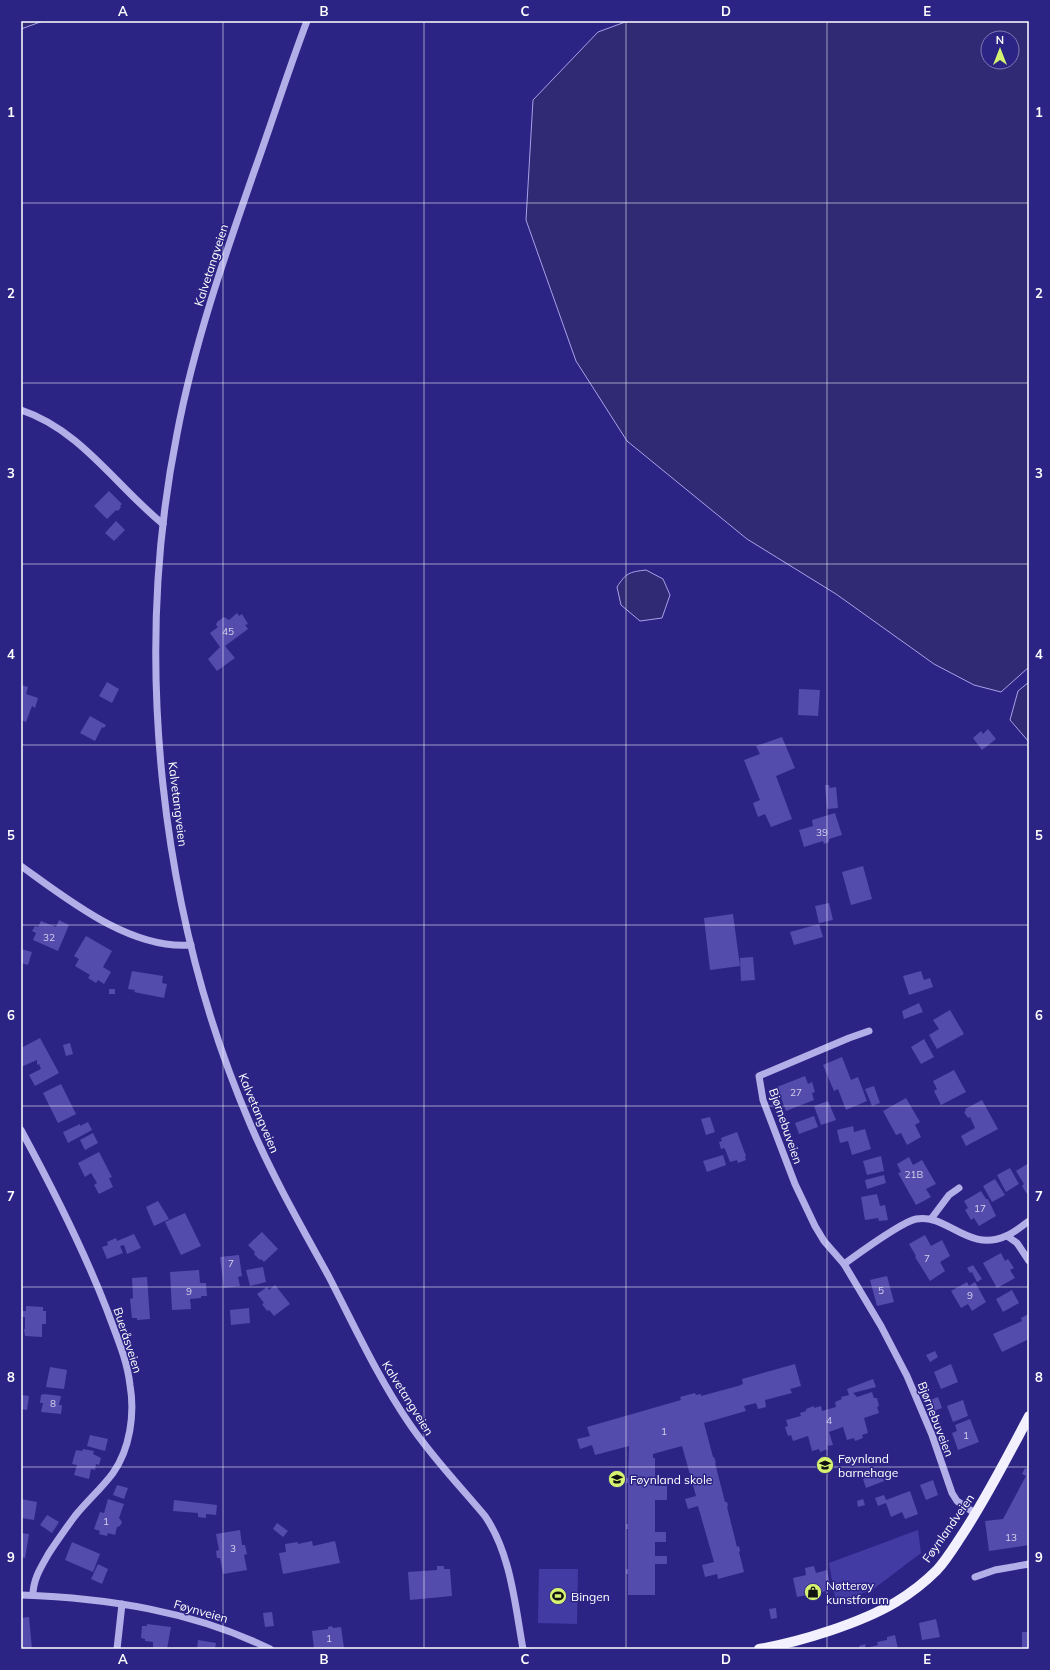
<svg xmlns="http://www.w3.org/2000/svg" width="1050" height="1670" font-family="Mulish,sans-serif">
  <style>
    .green { fill: #433ba4 }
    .water { fill: #302973; stroke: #a6a2e9; fill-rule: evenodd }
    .building { fill: #534cad }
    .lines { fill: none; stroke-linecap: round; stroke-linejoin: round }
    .minor { stroke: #b2aee8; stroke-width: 7 }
    .major { stroke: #f2f0fe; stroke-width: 10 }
    .grid { fill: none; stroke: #fff; stroke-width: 1; stroke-opacity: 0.55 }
    .labels { text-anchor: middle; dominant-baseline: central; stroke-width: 3; stroke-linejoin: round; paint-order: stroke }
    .number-label { font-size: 10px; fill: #d4d2ea }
    .street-label { font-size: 12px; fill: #fff; stroke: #2c2485 }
    .poi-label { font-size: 12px; fill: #fff; stroke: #2c2485; text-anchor: start }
    .neatline { fill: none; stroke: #fff; stroke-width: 1.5 }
    .grid-label { font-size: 13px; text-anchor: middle; font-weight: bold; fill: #fff }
  </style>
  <rect width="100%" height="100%" fill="#2c2485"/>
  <g class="green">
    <path d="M918,1530L921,1553L872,1590L836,1602L829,1563Z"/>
    <path d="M539,1569H578L577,1624L538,1623Z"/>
  </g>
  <g class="water">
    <path d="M21,21H43L21,29Z"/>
    <path d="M628,21H1029V667L1001,692L974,685L934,664L836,594L747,539L627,441L576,361L526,220L533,100L598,32ZM988,38H1012V62H988Z"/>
    <path d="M646,570L663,579L670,595L662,618L640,621L621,605L617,587C626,573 629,572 646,570Z"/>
    <path d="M1029,682V742L1010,720L1018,691Z"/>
  </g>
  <g class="building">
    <path d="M109,491L122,504L120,506L121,507L118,511L116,510L107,519L94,506Z"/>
    <path d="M116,521L125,530L114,541L105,533Z"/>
    <path d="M237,613L239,616L242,614L248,624L245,625L248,629L225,646L235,658L217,671L208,659L220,647L210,633L218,627L216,625L217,622L224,617L229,620Z"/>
    <path d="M107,682L119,689L112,703L99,696Z"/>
    <path d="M21,685L28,687L26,694L38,698L35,708L32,706L26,722L21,720Z"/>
    <path d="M799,689L820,690L818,716L798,715Z"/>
    <path d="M90,716L106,725L104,728L102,727L95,741L80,733Z"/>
    <path d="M988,729L996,739L982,750L973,738L981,731L983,734Z"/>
    <path d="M782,737L795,768L776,776L792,819L771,827L765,814L758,817L753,803L760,800L744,760L760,754L756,746Z"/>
    <path d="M825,785H829L830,788L836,787L838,808L827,809Z"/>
    <path d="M835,813L842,835L829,839V842L824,844L823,841L804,847L799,830L813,826L812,820Z"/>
    <path d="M863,866L872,899L851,905L842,872Z"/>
    <path d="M829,903L833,920L819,923L815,906Z"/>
    <path d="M733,914L740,966L710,970L704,918Z"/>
    <path d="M59,920L69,925L58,951L33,940L36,933L32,931L35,926L38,927L41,921L56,927Z"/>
    <path d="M819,924L823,937L794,945L790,932Z"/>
    <path d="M86,936L112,951L103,967L111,972L104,984L98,980L96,983L88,978L90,975L75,966L79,959L74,956Z"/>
    <path d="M21,949L32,952L28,965L21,963Z"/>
    <path d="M753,957L755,980L741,981L740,958Z"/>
    <path d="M132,971L163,976L162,983L167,984L164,998L134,992L135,990L128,989Z"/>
    <path d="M921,971L924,980L930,978L933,987L909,995L903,976Z"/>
    <rect x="109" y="989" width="6" height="5"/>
    <path d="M919,1003L923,1012L904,1019L902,1011Z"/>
    <path d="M950,1010L964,1034L937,1049L929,1035L939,1029L933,1020Z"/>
    <path d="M40,1038L59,1073L35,1086L29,1075L41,1069L39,1064L37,1065V1060L21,1067V1048Z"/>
    <path d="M924,1039L934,1057L921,1064L911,1047Z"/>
    <path d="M70,1043L73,1054L66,1056L63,1045Z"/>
    <path d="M842,1057L851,1080L858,1077L867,1101L846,1110L838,1089L834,1091L823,1065Z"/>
    <path d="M954,1070L966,1092L941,1105L934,1091L937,1089L933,1081Z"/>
    <path d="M805,1076L808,1084L812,1082L815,1092L812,1093L814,1100L786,1111L777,1087Z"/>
    <path d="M61,1084L76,1114L58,1123L43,1093Z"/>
    <path d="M874,1086L880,1103L872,1106L865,1089Z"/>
    <path d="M906,1098L920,1122L915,1125L921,1137L907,1145L901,1133L896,1135L883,1111Z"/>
    <path d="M982,1100L998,1129L966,1146L961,1136L975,1128L970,1117L968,1118L964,1112L966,1111L965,1109Z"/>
    <path d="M828,1101L836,1120L821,1125L814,1106Z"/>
    <path d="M814,1116L818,1127L799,1134L795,1123Z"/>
    <path d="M710,1117L715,1132L706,1135L701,1119Z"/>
    <path d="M88,1122L92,1130L68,1143L63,1132L80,1124V1126Z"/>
    <path d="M853,1126L854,1132L865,1129L871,1149L852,1155L848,1141L840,1143L837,1130Z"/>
    <path d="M737,1132L746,1156L745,1157L746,1160L738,1163L737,1160L730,1162L725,1149L724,1148L721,1149L719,1142L722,1141L721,1138Z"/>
    <path d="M93,1133L98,1143L85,1150L80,1140Z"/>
    <path d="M99,1152L112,1177L109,1178L113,1187L99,1194L94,1185L97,1183L91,1173L85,1177L78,1163Z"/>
    <path d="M723,1155L726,1165L707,1172L703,1161Z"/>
    <path d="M881,1156L884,1171L867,1175L863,1161Z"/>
    <path d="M909,1157L913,1165L922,1160L936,1184L926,1189L931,1197L916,1205L898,1173L901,1172L897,1164Z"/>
    <path d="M1029,1163V1193L1027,1194L1022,1186L1024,1184L1016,1171Z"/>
    <path d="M1010,1168L1019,1184L1006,1192L997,1175Z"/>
    <path d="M884,1175L886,1183L867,1189L865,1180Z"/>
    <path d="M995,1179L1005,1195L992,1202L983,1186Z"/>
    <path d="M981,1191L986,1199H988L996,1216L979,1226L974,1218L971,1220L965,1210L968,1208L964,1201Z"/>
    <path d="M877,1194L880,1206L885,1205L888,1220L879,1221L878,1218L865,1220L861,1197Z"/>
    <path d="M158,1201L169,1219L154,1226L146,1207Z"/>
    <path d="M185,1213L201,1246L181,1255L165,1222Z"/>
    <path d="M262,1232L278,1249L264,1262L261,1259L260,1260L254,1254L255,1252L248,1245Z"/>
    <path d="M134,1234L141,1248L127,1254L124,1245L120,1246L123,1253L107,1259L102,1247L108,1245L107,1242L116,1238L117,1241Z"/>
    <path d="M925,1235L931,1246L942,1240L950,1256L940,1262L945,1271L930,1281L915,1257L916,1256L909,1244Z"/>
    <path d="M1001,1253L1005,1261L1008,1259L1014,1268L1010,1270L1015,1278L997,1288L983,1263Z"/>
    <path d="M239,1255L242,1276L238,1277L240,1286L224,1288L220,1257Z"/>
    <path d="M973,1265L982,1279L977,1282L972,1272L970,1273L967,1268Z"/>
    <path d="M263,1267L266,1282L250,1286L246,1270Z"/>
    <path d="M199,1270L200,1283H206L207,1296H201V1298L190,1299L191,1309L172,1310L170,1272Z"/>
    <path d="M887,1276L894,1302L877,1306L870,1280Z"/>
    <path d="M147,1277L150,1319L137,1320V1318H132L130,1299L133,1298L132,1278Z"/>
    <path d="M967,1282L969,1286L975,1282L986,1302L972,1311L968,1304L961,1308L951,1291Z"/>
    <path d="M275,1285L290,1304L274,1316L269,1310L267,1311L262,1304L264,1303L257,1294L267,1287L269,1290Z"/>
    <path d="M1012,1290L1019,1303L1003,1312L996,1299Z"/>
    <path d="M26,1306L43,1307V1311H46V1324H42V1337L25,1336L24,1329H25V1317H21V1311H26Z"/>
    <path d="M249,1308L250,1323L231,1325L230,1310Z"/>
    <path d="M1029,1314V1332L1027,1333L1029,1339L1002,1352L993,1334L1022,1321L1021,1318Z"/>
    <path d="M935,1351L938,1357L930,1362L926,1355Z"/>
    <path d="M795,1364L801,1386L790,1389L792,1393L765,1400L766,1407L758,1409L756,1403L744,1406L746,1411L704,1423L713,1457H714L716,1463H715L725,1502H727L728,1506L727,1507L737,1547L739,1546L740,1551L739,1552L744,1572L718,1579L717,1574L705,1577L702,1565L714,1562L698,1506L688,1509L685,1499L696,1496L682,1446L653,1454V1458H655V1486H667V1500H655V1532H666V1542H655V1556H667V1564H655V1595H628V1574H626V1569H628V1529H626V1524H628V1483H626V1478H628L629,1446L595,1455L592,1445L580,1449L577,1439L590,1436L587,1427L681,1400L680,1397L695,1393L696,1395L701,1394V1396L738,1386L743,1384L742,1379Z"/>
    <path d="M951,1364L958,1382L941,1389L934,1372Z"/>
    <path d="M50,1367L67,1370L64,1389L46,1387Z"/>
    <path d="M873,1379L876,1387L853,1393L857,1397L872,1392L874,1398H877L879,1406L877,1407L879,1413L864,1418L868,1433L862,1435L863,1438L855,1441L854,1438L847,1440L843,1427L829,1432L833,1445L827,1446L828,1449L820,1452L819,1449L812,1451L808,1436L793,1441L791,1435L788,1436L785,1427L788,1426L786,1420L801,1416L800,1413L806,1411V1409L814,1406V1408L821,1406L822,1411L836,1407L835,1402L842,1399L841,1397L849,1395L847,1389Z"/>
    <path d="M44,1394L61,1396L59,1405H62L61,1414L41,1412L43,1403H40L41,1395Z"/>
    <path d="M21,1395L29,1396L27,1410L21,1409Z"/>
    <path d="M938,1397L942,1408L934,1411L930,1400Z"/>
    <path d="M963,1400L968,1416L953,1422L947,1406Z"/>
    <path d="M970,1419L979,1442L958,1450L952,1433L957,1431L955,1425Z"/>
    <path d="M90,1435L108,1439L105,1451L87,1446Z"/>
    <path d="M83,1449L94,1451L93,1454L101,1458L99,1465L96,1464L95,1470L91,1469L89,1479L74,1475L77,1465L72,1464L76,1450L82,1451Z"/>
    <path d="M1025,1468L1029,1470V1545L989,1551L985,1521L1003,1519L1026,1476L1022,1474Z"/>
    <path d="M881,1472L884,1481L866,1488L863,1479Z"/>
    <path d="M933,1480L938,1495L926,1500L920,1485Z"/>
    <path d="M117,1485L128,1488L124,1499L113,1495Z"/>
    <path d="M910,1491L918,1514L905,1519L902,1512L891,1517L886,1503L878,1506L875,1498L884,1495L886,1500Z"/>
    <path d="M21,1499L37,1502L34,1520L21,1518Z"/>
    <path d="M108,1499L124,1504L119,1518L122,1522L120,1526L117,1527L115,1535L108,1533L107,1536L99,1534L100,1531L94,1529L100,1512L104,1513Z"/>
    <path d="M863,1499L865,1505L858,1507L857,1501Z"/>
    <path d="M174,1500L217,1505L216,1515L206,1514V1518L198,1517V1513L173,1511Z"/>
    <path d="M47,1515L59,1522L52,1533L40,1525Z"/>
    <path d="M277,1523L288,1531L283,1537L273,1529Z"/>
    <path d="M240,1530L242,1545H245L247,1554L244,1555L247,1570L223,1574L220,1558H217L216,1551L219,1550L216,1534Z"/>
    <path d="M21,1533L29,1534L25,1558L21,1557Z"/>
    <path d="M312,1541L313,1546L335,1541L340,1563L283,1574L279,1553L286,1552L285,1544L298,1542V1544Z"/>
    <path d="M72,1542L100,1554L93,1572L65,1560Z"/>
    <path d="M98,1564L108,1569L102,1584L91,1579Z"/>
    <path d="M437,1566H444V1569H450L452,1596L410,1600L408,1572L437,1570Z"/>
    <path d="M814,1566L816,1573L827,1570L831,1590L797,1597L793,1578L806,1575L805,1568Z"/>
    <path d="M776,1608L777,1618L771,1619L769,1609Z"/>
    <path d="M272,1612L274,1626L265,1627L263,1613Z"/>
    <path d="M29,1617L32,1649H21V1618Z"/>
    <path d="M936,1619L940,1637L922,1640L919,1623Z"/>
    <path d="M147,1624L171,1627L167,1649H153V1642L145,1641V1639L141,1638L142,1626H147Z"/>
    <path d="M332,1626L333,1628L341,1627L344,1648L314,1649L312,1631L328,1629V1627Z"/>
    <rect x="1022" y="1632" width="7" height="17"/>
    <path d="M895,1635L898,1649H860L859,1646L865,1644L866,1648L878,1645L877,1642L887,1640V1637Z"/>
    <path d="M198,1640L216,1643L215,1649H197Z"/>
  </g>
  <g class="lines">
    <g class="minor">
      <path d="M307,21C288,71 272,122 254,172C224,258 194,344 177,434C132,659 160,915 251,1126C273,1177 301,1226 328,1275C354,1325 377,1376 409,1423C431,1456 459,1485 485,1516C511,1554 515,1605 523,1649"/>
      <path d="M21,410C81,430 116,486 163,524"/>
      <path d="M21,866C67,899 130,950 191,945"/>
      <path d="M869,1031L849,1038L759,1076L763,1100L795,1184L815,1226L824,1241L844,1264L881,1326L907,1376L932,1435L952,1493L957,1501L976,1514"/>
      <path d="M21,1130C53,1189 83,1248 107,1310C116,1335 127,1359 130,1385C135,1414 130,1449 113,1473C102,1488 87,1501 75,1516C66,1528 57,1541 49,1553C41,1567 33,1579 33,1595"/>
      <path d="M931,1219L949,1195L959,1188"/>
      <path d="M1007,1236L1017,1243L1029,1261"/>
      <path d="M844,1264C858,1254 901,1222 916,1219C947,1213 968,1253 1006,1236C1014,1233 1022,1226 1029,1221"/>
      <path d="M975,1577L995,1570L1029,1564"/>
      <path d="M21,1595C107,1598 193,1611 270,1649"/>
      <path d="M117,1649L122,1604"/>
    </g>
    <path class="major" d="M759,1649C800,1642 861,1623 896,1602C911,1593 925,1582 937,1570C947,1559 954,1547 962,1535C987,1497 1008,1456 1029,1416"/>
  </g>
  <path class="grid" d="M223,21V1649M424,21V1649M626,21V1649M827,21V1649M21,203H1029M21,383H1029M21,564H1029M21,745H1029M21,925H1029M21,1106H1029M21,1287H1029M21,1467H1029"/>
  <defs>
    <symbol id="school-disc" viewBox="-11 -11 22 22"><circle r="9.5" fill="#d5f371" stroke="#2c2485"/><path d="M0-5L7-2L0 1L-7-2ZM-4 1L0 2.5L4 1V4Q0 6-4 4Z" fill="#111"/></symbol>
    <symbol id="shop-disc" viewBox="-11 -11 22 22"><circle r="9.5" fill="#d5f371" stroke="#2c2485"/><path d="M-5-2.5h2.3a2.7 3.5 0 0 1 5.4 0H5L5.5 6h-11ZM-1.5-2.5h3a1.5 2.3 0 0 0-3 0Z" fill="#111"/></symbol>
    <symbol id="stadium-disc" viewBox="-11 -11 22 22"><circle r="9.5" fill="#d5f371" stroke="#2c2485"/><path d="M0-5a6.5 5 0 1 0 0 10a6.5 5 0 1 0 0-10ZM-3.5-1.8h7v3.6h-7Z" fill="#111"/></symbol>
  </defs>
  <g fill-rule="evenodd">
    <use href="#school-disc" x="815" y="1455" width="20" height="20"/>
    <use href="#school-disc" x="607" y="1469" width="20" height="20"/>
    <use href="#shop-disc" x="803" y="1582" width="20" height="20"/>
    <use href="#stadium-disc" x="548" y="1586" width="20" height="20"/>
  </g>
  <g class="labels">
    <g class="number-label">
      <text x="228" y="631">45</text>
      <text x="822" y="832">39</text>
      <text x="49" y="937">32</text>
      <text x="796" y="1092">27</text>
      <text x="914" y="1174">21B</text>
      <text x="980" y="1208">17</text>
      <text x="927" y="1258">7</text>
      <text x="231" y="1263">7</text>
      <text x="881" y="1290">5</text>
      <text x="189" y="1291">9</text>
      <text x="970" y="1295">9</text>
      <text x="53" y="1403">8</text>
      <text x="829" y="1420">4</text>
      <text x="664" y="1431">1</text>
      <text x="966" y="1435">1</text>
      <text x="106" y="1521">1</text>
      <text x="1011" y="1537">13</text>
      <text x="233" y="1548">3</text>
      <text x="329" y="1638">1</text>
    </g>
    <g class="street-label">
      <text transform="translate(211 265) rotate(-72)">Kalvetangveien</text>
      <text transform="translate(178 804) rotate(83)">Kalvetangveien</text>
      <text transform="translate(259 1113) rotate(67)">Kalvetangveien</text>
      <text transform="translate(786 1126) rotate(71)">Bjørnebuveien</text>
      <text transform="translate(128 1340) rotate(72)">Bueråsveien</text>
      <text transform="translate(408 1398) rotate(58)">Kalvetangveien</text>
      <text transform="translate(936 1419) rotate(69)">Bjørnebuveien</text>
      <text transform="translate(948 1528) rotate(-55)">Føynlandveien</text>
      <text transform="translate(201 1611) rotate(16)">Føynveien</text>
    </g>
    <g class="poi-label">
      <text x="838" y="1458">Føynland<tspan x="838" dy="14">barnehage</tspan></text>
      <text x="630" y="1479">Føynland skole</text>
      <text x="826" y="1585">Nøtterøy<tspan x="826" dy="14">kunstforum</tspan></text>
      <text x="571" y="1596">Bingen</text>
    </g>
  </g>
  <rect width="1050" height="1670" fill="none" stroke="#2c2485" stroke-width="44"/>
  <g transform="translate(1000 50)"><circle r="19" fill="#2c2485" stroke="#807cb6"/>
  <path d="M0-3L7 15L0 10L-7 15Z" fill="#d5f371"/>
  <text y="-6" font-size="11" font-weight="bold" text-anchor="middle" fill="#ffffff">N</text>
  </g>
  <rect x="22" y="22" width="1006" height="1626" class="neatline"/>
  <g class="grid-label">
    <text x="123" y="16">A</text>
    <text x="324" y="16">B</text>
    <text x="525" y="16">C</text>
    <text x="726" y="16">D</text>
    <text x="927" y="16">E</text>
    <text x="11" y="117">1</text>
    <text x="1039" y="117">1</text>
    <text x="11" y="298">2</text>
    <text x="1039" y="298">2</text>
    <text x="11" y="478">3</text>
    <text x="1039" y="478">3</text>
    <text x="11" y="659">4</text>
    <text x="1039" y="659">4</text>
    <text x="11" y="840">5</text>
    <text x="1039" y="840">5</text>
    <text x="11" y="1020">6</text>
    <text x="1039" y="1020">6</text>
    <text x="11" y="1201">7</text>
    <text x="1039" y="1201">7</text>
    <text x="11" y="1382">8</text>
    <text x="1039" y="1382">8</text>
    <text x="11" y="1562">9</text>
    <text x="1039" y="1562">9</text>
    <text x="123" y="1664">A</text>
    <text x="324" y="1664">B</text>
    <text x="525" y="1664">C</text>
    <text x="726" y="1664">D</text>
    <text x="927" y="1664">E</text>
  </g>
</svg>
